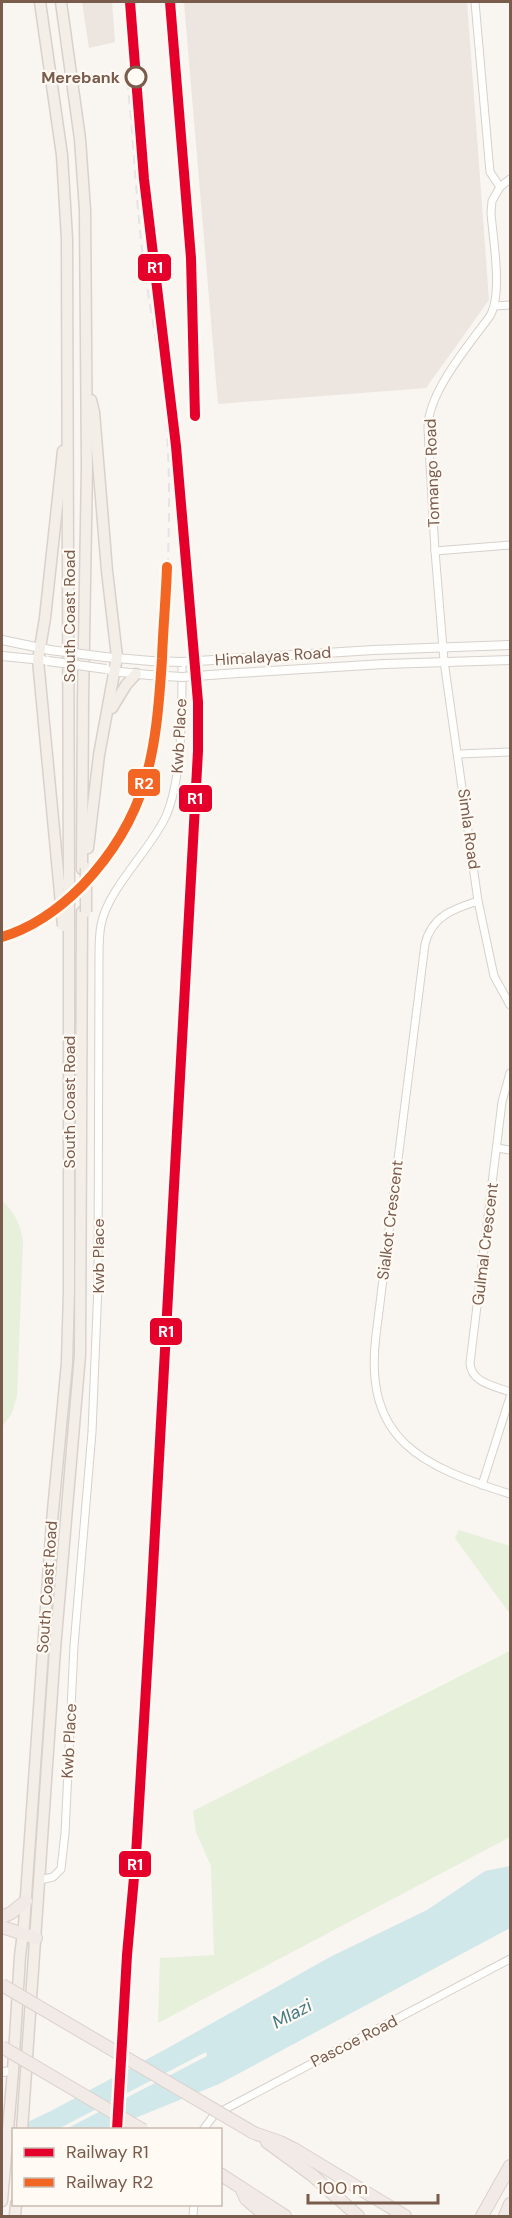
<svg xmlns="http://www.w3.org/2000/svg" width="512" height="2218" font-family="'DM Sans',sans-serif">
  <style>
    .industrial { fill: #ede5e0 }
    .green { fill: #e7f0db }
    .water { fill: #d0e8ea }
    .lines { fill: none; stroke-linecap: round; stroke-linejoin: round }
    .minor-casing { stroke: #d7d1cb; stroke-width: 9 }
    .tertiary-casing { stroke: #d7d1cb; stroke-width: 10 }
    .primary-casing { stroke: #dad1cc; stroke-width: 13 }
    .motorway-casing { stroke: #dad1cc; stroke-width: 14 }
    .minor { stroke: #fefefd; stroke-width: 7 }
    .tertiary { stroke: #fefefd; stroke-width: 8 }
    .primary { stroke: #f3eee8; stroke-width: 10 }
    .motorway { stroke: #f2eae7; stroke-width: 12 }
    .rail { stroke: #e6e3e7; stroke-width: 2; stroke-dasharray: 9 6; stroke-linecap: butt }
    .tertiary-bridge-casing { stroke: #d7d1cb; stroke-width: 10; stroke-linecap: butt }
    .primary-bridge-casing { stroke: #dad1cc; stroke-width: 13; stroke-linecap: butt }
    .motorway-bridge-casing { stroke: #dad1cc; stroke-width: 14; stroke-linecap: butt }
    .tertiary-bridge { stroke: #fefefd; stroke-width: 8 }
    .primary-bridge { stroke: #f3eee8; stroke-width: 10 }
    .motorway-bridge { stroke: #f2eae7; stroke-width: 12 }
    .rail-1-casing { stroke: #fffaf3; stroke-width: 15 }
    .rail-2-casing { stroke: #fffaf3; stroke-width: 15 }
    .rail-1 { stroke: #e4002b; stroke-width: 10 }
    .rail-2 { stroke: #f26522; stroke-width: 10 }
    .stop-dot { fill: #fffaf3; stroke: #7a5c4d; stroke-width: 3 }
    .labels { text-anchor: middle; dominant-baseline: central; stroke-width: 4.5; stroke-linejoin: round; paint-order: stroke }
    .stop-label { font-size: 16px; font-weight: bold; fill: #7a5c4d; stroke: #fffaf3; text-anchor: end }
    .street-label { font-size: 16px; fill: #7a5c4d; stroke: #fffaf3 }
    .water-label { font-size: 18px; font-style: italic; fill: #437c86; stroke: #fffaf3 }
    .line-badge { stroke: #fffaf3; stroke-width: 2 }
    .badge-label { font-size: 16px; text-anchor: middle; font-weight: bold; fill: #fff }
  </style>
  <rect width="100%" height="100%" fill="#f9f5f0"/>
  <g class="industrial">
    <path d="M82,2H112L115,42L89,48Z"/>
    <path d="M184,2H467L489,300L426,388L218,404Z"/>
  </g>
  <g class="green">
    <path d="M2,1201C15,1212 21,1226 23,1242L17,1396L12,1413L2,1427Z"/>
    <path d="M459,1530L510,1546V1614L455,1538Z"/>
    <path d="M510,1651V1837L158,2023L160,1958L214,1955L211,1866L196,1832L193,1811Z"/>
  </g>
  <path class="water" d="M510,1866V1928L219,2084L108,2129H66L207,2056L206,2052L58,2129L14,2130L13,2153L2,2159V2134L51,2111L166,2049L330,1957L427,1910L485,1871Z"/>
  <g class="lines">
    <defs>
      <g id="minor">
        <path d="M475,2L490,172L500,187L492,201L491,213C493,240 503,293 490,316C469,345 427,393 428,429L435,551L444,661L478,901L494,976L510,1005"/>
        <path d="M500,187L510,179"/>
        <path d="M495,306L510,305"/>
        <path d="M435,551L510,545"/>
        <path d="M459,754L510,752"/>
        <path d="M478,901C453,909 432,916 425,944L376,1335C363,1441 422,1466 510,1494"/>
        <path d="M510,1073L502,1102L470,1363C471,1383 495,1386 510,1392"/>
        <path d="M497,1148L510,1150"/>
        <path d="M482,1485L510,1397"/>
        <path d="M40,1880L53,1877L61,1869L65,1833L74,1646L92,1432L98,1286L99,957C99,947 99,935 101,925C108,888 150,851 166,816C183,777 182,705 182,662"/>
        <path d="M203,2130L214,2115L510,1959"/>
        <path d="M193,2216L194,2204"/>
      </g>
      <g id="tertiary">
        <path d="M2,640L50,650"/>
        <path d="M2,656L43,660"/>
        <path d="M105,657L151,661"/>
        <path d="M182,662L373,650L510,645"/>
        <path d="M111,671L149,675"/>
        <path d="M238,673L384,664L510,660"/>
        <path d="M2,2072L13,2071"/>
      </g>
      <g id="primary">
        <path d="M40,2L62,155L67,239L69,889"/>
        <path d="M61,2L80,139L85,210L87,466L83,700L82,869"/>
        <path d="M112,708L126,685L136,674"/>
        <path d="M88,848L99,755L117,657L107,571L94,412L91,400"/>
        <path d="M60,893L38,660L45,618L63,451"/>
        <path d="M22,2130L55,1649L80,1355L82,912"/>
        <path d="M2,2201L13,2071L20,1956L24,1925L52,1521L67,1363L69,1291V922"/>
        <path d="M15,2216L16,2204"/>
      </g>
      <g id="motorway">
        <path d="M2,1917L11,1913L26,1901"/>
        <path d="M2,1927L36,1938"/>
        <path d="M254,2133L280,2142L294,2149L405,2216"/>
        <path d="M267,2142L312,2175L358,2216"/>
        <path d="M220,2174L285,2216"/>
        <path d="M242,2190L246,2199L266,2216"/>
        <path d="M482,2216L510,2166"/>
        <path d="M505,2216L510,2204"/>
      </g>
    </defs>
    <use href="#minor" class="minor-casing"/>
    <use href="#tertiary" class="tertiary-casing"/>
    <use href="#primary" class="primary-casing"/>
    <use href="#motorway" class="motorway-casing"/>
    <use href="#minor" class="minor"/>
    <use href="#tertiary" class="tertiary"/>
    <use href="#primary" class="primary"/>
    <use href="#motorway" class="motorway"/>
    <path class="rail" d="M2,937C32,928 60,908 82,885C157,808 155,744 163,643C169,564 172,484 165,404C161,360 151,316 145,272C136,211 135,149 128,88"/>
    <defs>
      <g id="tertiary-bridge">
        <path d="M50,650L105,657"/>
        <path d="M48,661L106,669"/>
        <path d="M151,661L182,662"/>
        <path d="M149,675L182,677L238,673"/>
      </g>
      <g id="primary-bridge">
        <path d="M69,889V922"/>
        <path d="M60,893L63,926"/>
        <path d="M86,912V868"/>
      </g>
      <g id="motorway-bridge">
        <path d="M2,1985L254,2133"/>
        <path d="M2,2047L143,2130"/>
      </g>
    </defs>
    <use href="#tertiary-bridge" class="tertiary-bridge-casing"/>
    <use href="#primary-bridge" class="primary-bridge-casing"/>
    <use href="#motorway-bridge" class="motorway-bridge-casing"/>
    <use href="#tertiary-bridge" class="tertiary-bridge"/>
    <use href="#primary-bridge" class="primary-bridge"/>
    <use href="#motorway-bridge" class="motorway-bridge"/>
    <defs>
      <g id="rail-1">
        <path d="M170,2L191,258L195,416"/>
        <path d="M117,2130L127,1955L136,1855L151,1604L198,751V702L176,446L144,179L130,2"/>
      </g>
      <path id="rail-2" d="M2,937C32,928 60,908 82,886C149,816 156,752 162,659C163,628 166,598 167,567"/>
    </defs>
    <use href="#rail-1" class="rail-1-casing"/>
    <use href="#rail-2" class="rail-2-casing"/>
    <use href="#rail-1" class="rail-1"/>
    <use href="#rail-2" class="rail-2"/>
  </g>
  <circle class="stop-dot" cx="136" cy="77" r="10"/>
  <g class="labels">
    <g class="stop-label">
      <text x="120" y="77">Merebank</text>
    </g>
    <g class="street-label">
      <text transform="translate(432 473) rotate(-92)">Tomango Road</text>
      <text transform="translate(69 616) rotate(-90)">South Coast Road</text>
      <text transform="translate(273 656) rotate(-4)">Himalayas Road</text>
      <text transform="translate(179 736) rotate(-87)">Kwb Place</text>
      <text transform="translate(469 829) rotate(82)">Simla Road</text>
      <text transform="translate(69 1102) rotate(-90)">South Coast Road</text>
      <text transform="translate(390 1220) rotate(-83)">Sialkot Crescent</text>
      <text transform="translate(485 1244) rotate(-83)">Gulmal Crescent</text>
      <text transform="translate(98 1256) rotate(-90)">Kwb Place</text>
      <text transform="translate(47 1587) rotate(-86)">South Coast Road</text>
      <text transform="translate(69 1741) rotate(-87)">Kwb Place</text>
      <text transform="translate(354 2041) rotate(-27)">Pascoe Road</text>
    </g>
    <g class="water-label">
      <text transform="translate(292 2014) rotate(-28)">Mlazi</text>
    </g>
  </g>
  <g class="line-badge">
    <rect x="137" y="253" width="35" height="29" rx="6" fill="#e4002b"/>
    <rect x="127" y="768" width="34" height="29" rx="6" fill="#f26522"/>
    <rect x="178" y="784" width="35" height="29" rx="6" fill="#e4002b"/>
    <rect x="149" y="1317" width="34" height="29" rx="6" fill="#e4002b"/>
    <rect x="118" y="1850" width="34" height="28" rx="6" fill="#e4002b"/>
  </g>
  <g class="badge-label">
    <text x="155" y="273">R1</text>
    <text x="144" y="789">R2</text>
    <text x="195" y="804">R1</text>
    <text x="166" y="1337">R1</text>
    <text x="135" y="1870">R1</text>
  </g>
  <rect width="512" height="2218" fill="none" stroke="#7a5c4d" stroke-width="6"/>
  <rect x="12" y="2128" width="210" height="78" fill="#fffaf3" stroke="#cabbb1" stroke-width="1.5"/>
  <rect x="24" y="2148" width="30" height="9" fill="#e4002b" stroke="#cabbb1" stroke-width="1.5"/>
  <text x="66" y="2158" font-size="18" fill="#7a5c4d">Railway R1</text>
  <rect x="24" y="2178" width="30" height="9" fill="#f26522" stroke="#cabbb1" stroke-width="1.5"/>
  <text x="66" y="2188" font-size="18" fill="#7a5c4d">Railway R2</text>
  <path d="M308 2194v9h130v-9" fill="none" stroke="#7a5c4d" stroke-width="3"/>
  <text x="317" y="2194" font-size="18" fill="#7a5c4d" stroke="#fffaf3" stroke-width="4.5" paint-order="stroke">100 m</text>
</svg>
